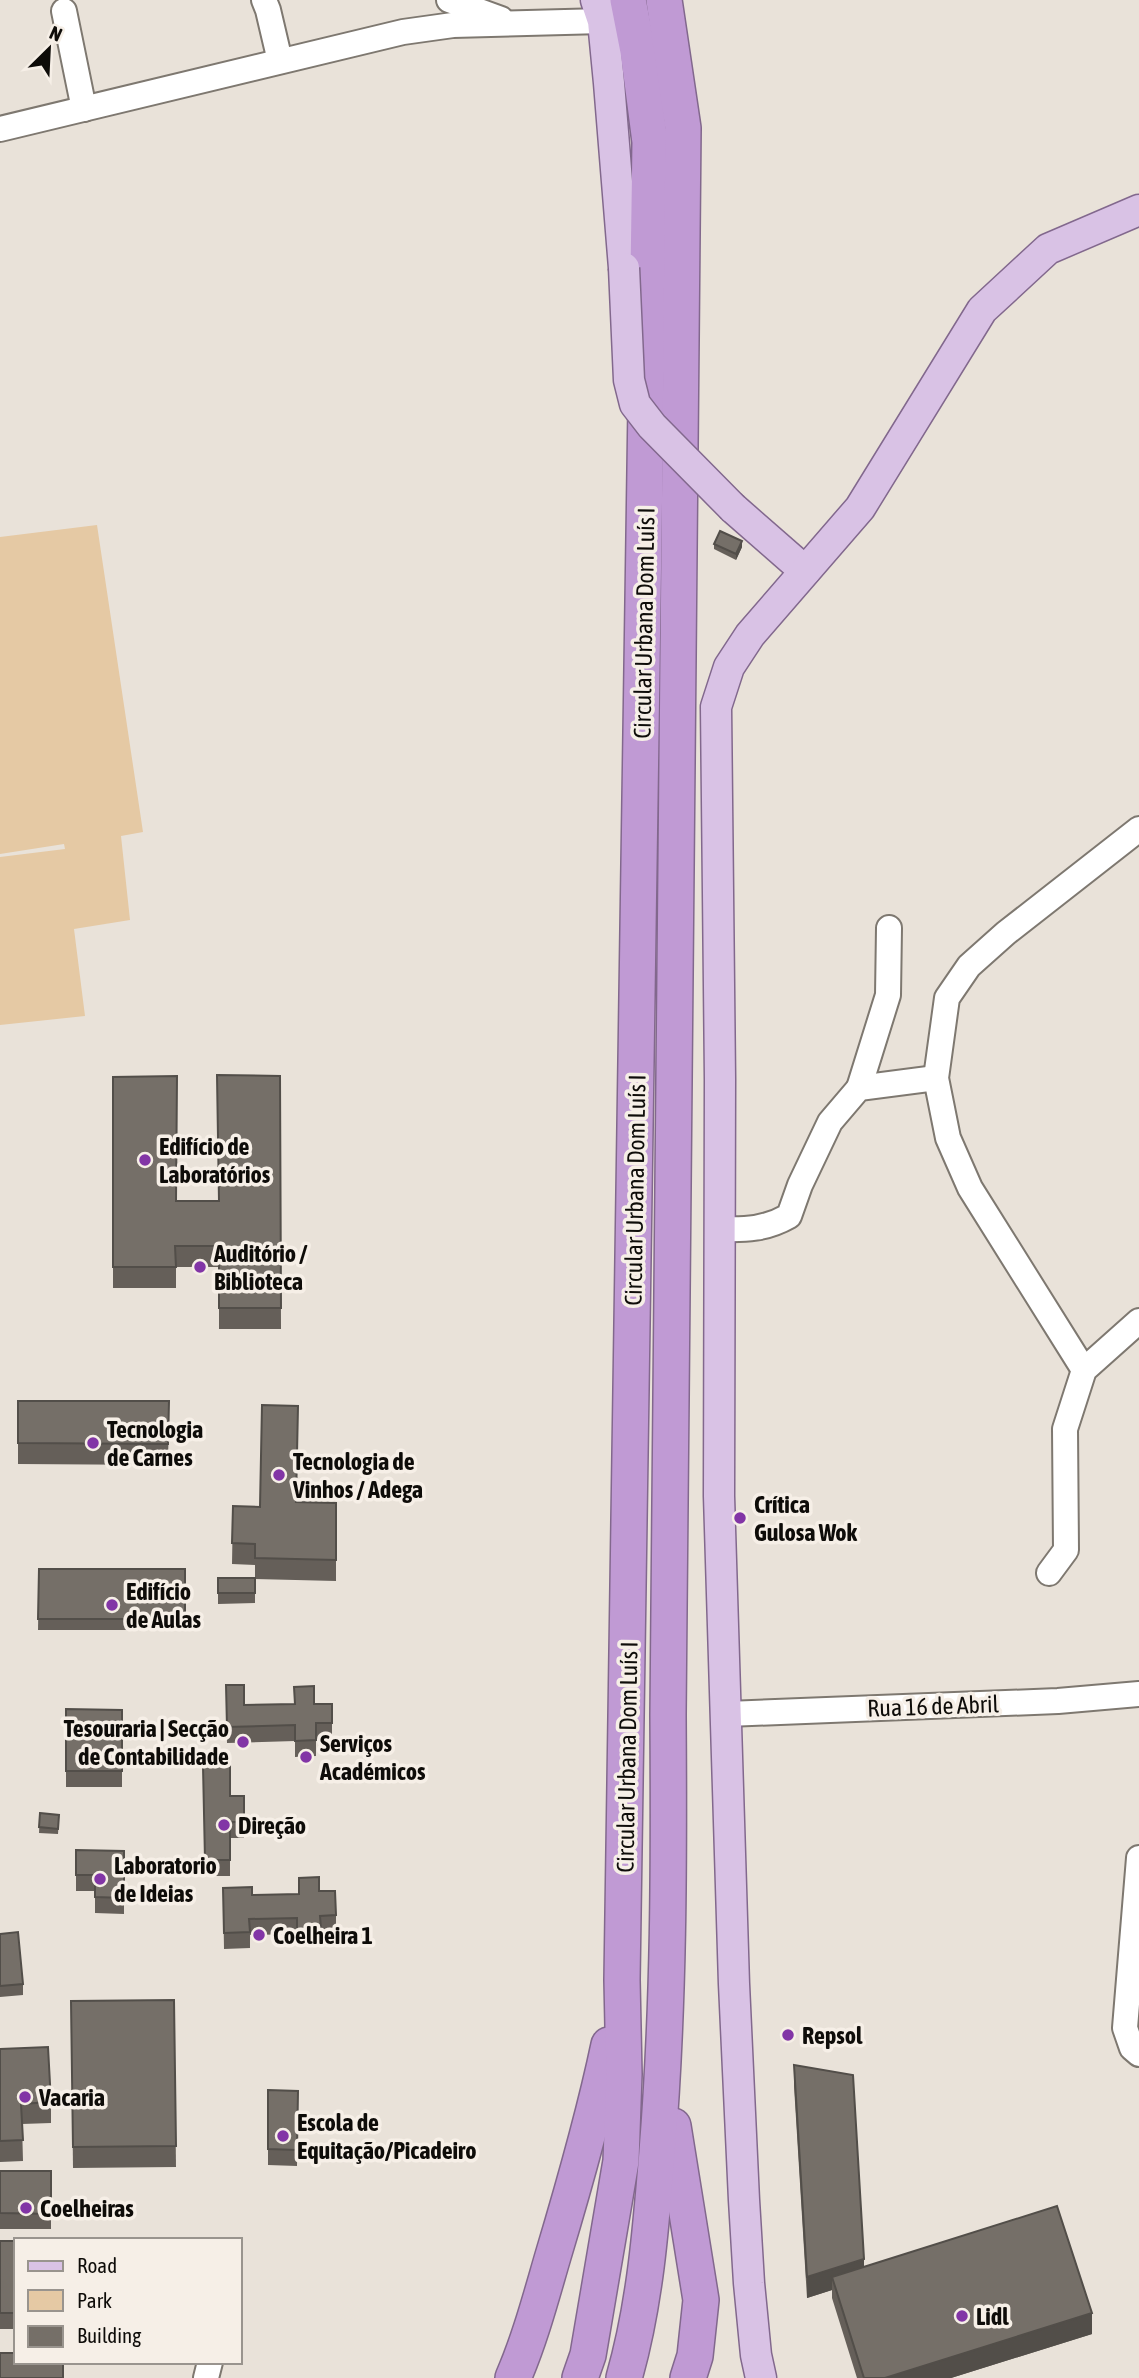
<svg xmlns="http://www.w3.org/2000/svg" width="1139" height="2378" font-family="'Asap Condensed',sans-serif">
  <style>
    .green { fill: #e5c9a4 }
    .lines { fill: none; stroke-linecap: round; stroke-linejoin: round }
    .minor-casing { stroke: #7e7870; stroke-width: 28 }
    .major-casing { stroke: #82688d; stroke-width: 33 }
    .highway-casing { stroke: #82688d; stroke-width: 38 }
    .minor { stroke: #fff; stroke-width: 24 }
    .major { stroke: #d9c2e5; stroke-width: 30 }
    .highway { stroke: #c09ad4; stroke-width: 35 }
    .major-bridge-casing { stroke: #82688d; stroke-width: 33; stroke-linecap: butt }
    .major-bridge { stroke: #d9c2e5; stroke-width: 30 }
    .wall { fill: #655f59 }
    .shaded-wall { fill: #524e49 }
    .building { fill: #756f68; stroke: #524e49; stroke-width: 2 }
    .poi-dot { fill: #8235a6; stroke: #f6efe7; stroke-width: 2.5 }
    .labels { text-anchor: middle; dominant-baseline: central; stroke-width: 7; stroke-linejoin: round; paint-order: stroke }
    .street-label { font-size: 24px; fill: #0e0c09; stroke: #f6efe7 }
    .poi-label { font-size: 24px; font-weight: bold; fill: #0e0c09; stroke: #f6efe7; text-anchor: start }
  </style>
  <rect width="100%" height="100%" fill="#e9e2d9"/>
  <path class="green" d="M97,525L143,832L121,836L130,920L74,929L85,1016L0,1025V857L65,849L64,844L0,854V537Z"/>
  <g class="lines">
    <defs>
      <g id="minor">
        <path d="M264,0L268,10L280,61"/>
        <path d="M449,0L501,19"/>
        <path d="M64,11L84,109"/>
        <path d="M0,129L403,32L453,25L603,21"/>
        <path d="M859,1088L888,995L889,928"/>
        <path d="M720,1229C746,1230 766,1229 789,1216L800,1185L830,1122L859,1088L936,1078"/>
        <path d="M1084,1370L970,1188L948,1138L936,1078L947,998L969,966L1006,933L1139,829"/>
        <path d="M1049,1573L1066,1550L1065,1429L1084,1370L1139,1321"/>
        <path d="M727,1714L1058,1701L1139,1694"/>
        <path d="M1139,1858L1125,2028L1132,2048L1139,2054"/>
        <path d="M206,2378L210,2362"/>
      </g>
      <g id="major">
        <path d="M596,0L603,21L609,83L624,268"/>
        <path d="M733,508L805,571"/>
        <path d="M761,2378L756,2355L749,2283L744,2200L734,1984L719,1496L720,1079L716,707L729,667L750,635L860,508L982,310L1048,249L1139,210"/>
      </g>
      <g id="highway">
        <path d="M673,2126L701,2300L695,2356L688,2378"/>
        <path d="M513,2378C530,2339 541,2297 553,2256C574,2186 594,2117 609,2045"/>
        <path d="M580,2378L588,2355L621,2161L624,2074L622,1980L650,142L638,51L628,0"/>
        <path d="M624,2378C645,2305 651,2228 657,2152C669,2006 669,1861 668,1715L683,128L664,0"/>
      </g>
    </defs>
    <use href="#minor" class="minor-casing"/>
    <use href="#major" class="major-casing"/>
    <use href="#highway" class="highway-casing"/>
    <use href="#minor" class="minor"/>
    <use href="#major" class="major"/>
    <use href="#highway" class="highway"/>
    <defs>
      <path id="major-bridge" d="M624,268L629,380L635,404L652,426L733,508"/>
    </defs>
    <use href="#major-bridge" class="major-bridge-casing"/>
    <use href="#major-bridge" class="major-bridge"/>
  </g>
  <g class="wall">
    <path d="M714,544L742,547L736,560L714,549Z"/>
    <path d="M280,1076L281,1329H219V1267H176V1288H113V1077L177,1201H218Z"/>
    <path d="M18,1401H169L168,1465L18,1464Z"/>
    <path d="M297,1502L336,1503V1581L255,1579V1565L232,1564L233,1506L260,1507Z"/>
    <path d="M39,1569H185V1630H38Z"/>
    <path d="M218,1578H255V1603L218,1604Z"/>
    <path d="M226,1685L244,1705L332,1704V1739H316V1756L295,1757V1741L227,1743Z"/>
    <path d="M66,1709L122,1710V1787H66Z"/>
    <path d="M203,1766L230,1796H244V1838H230V1876H205Z"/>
    <path d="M40,1813L59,1815L58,1834L39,1833Z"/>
    <path d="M76,1850L124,1851V1914L95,1913V1891H76Z"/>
    <path d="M223,1888L252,1895L299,1894L319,1891L336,1915V1931L321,1932V1945L297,1946V1934L250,1935V1948L224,1949Z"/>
    <path d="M0,1934L23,1984V1995L0,1997Z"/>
    <path d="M174,2000L176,2167L73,2168L71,2001Z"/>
    <path d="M0,2049L51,2102V2123L22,2124L23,2161L0,2162Z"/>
    <path d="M794,2065L864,2267L1092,2334L951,2378H857L832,2298V2290L807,2298L794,2086Z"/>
    <path d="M268,2090L298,2091L297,2166L268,2165Z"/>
    <rect x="0" y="2171" width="51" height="58"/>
    <rect x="0" y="2241" width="16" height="88"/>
  </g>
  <g class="shaded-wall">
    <path d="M742,541V547L736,560V554Z"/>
    <path d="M864,2259V2280L832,2277V2290L807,2298V2277Z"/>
    <path d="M1092,2313V2334L951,2378H885Z"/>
  </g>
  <g class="building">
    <path d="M720,531L742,541L736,554L714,544Z"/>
    <path d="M217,1075L280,1076L281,1308H219V1246H175L176,1267H113V1077L177,1076L176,1201H219Z"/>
    <path d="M18,1401H169L168,1444L18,1443Z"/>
    <path d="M262,1405L298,1406L296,1502L336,1503V1560L255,1558V1544L232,1543L233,1506L260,1507Z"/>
    <path d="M39,1569H185V1619H38Z"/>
    <rect x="218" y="1578" width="37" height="15"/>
    <path d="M226,1685H244V1705L295,1704L294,1687L314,1686V1704H332V1723H316V1740L295,1741V1725L227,1727Z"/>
    <path d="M66,1709L122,1710V1771H66Z"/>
    <path d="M203,1766H230V1796H244V1822H230V1860H205Z"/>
    <path d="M40,1813L59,1815L58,1829L39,1827Z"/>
    <path d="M76,1850L124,1851V1898L95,1897V1875H76Z"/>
    <path d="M319,1877V1891H335L336,1915L320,1916L321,1929L297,1930V1918L249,1919L250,1932L224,1933L223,1888L252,1887V1895L299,1894V1878Z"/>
    <path d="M18,1932L23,1984L0,1986V1934Z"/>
    <path d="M174,2000L176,2146L73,2147L71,2001Z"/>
    <path d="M48,2047L51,2102L21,2104L23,2140L0,2141V2049Z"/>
    <path d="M794,2065L853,2075L864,2259L807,2277Z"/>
    <path d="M268,2090L298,2091L297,2150L268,2149Z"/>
    <path d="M0,2171H51V2214L0,2213Z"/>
    <path d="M1057,2206L1092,2313L885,2378H864L832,2277Z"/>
    <rect x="0" y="2241" width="16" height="72"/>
    <path d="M0,2353H16V2362H63V2378H0Z"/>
  </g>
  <g class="poi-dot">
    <circle cx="145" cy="1160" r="7"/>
    <circle cx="200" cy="1267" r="7"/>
    <circle cx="93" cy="1443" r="7"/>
    <circle cx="279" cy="1475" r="7"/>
    <circle cx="740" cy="1518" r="7"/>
    <circle cx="112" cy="1605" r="7"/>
    <circle cx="243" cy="1742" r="7"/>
    <circle cx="306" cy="1757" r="7"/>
    <circle cx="224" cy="1825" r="7"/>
    <circle cx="100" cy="1879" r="7"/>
    <circle cx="259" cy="1935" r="7"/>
    <circle cx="788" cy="2035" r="7"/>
    <circle cx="25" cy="2097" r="7"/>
    <circle cx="283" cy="2136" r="7"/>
    <circle cx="26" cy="2208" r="7"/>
    <circle cx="962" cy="2316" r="7"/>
  </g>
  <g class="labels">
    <g class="street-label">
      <text transform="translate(644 623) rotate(-89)">Circular Urbana Dom Luís I</text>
      <text transform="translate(635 1190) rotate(-89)">Circular Urbana Dom Luís I</text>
      <text transform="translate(933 1706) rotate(-2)">Rua 16 de Abril</text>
      <text transform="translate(627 1757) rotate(-89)">Circular Urbana Dom Luís I</text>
    </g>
    <g class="poi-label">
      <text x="159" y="1146">Edifício de<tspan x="159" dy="28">Laboratórios</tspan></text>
      <text x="214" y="1253">Auditório /<tspan x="214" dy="28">Biblioteca</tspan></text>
      <text x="107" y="1429">Tecnologia<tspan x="107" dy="28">de Carnes</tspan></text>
      <text x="293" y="1461">Tecnologia de<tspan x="293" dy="28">Vinhos / Adega</tspan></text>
      <text x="754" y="1504">Crítica<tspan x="754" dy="28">Gulosa Wok</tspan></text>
      <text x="126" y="1591">Edifício<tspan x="126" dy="28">de Aulas</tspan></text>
      <text x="229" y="1728" text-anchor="end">Tesouraria | Secção<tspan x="229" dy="28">de Contabilidade</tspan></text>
      <text x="320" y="1743">Serviços<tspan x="320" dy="28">Académicos</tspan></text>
      <text x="238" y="1825">Direção</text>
      <text x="114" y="1865">Laboratorio<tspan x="114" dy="28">de Ideias</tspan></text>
      <text x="273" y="1935">Coelheira 1</text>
      <text x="802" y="2035">Repsol</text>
      <text x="39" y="2097">Vacaria</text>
      <text x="297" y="2122">Escola de<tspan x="297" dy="28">Equitação/Picadeiro</tspan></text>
      <text x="40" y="2208">Coelheiras</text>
      <text x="976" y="2316">Lidl</text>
    </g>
  </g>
  <rect x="14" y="2238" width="228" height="126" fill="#f6efe7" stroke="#99948e" stroke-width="2"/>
  <rect x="28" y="2261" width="35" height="10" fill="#d9c2e5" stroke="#99948e" stroke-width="2"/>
  <text x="77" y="2273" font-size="21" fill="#0e0c09">Road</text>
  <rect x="28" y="2290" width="35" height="21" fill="#e5c9a4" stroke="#99948e" stroke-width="2"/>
  <text x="77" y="2308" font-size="21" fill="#0e0c09">Park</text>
  <rect x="28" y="2326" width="35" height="21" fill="#756f68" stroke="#99948e" stroke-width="2"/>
  <text x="77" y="2343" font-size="21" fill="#0e0c09">Building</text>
  <g transform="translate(49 49) rotate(24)" stroke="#f6efe7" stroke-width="5" paint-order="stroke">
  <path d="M0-5L12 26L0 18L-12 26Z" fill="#0e0c09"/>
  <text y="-10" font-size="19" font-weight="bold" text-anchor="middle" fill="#0e0c09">N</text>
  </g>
</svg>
